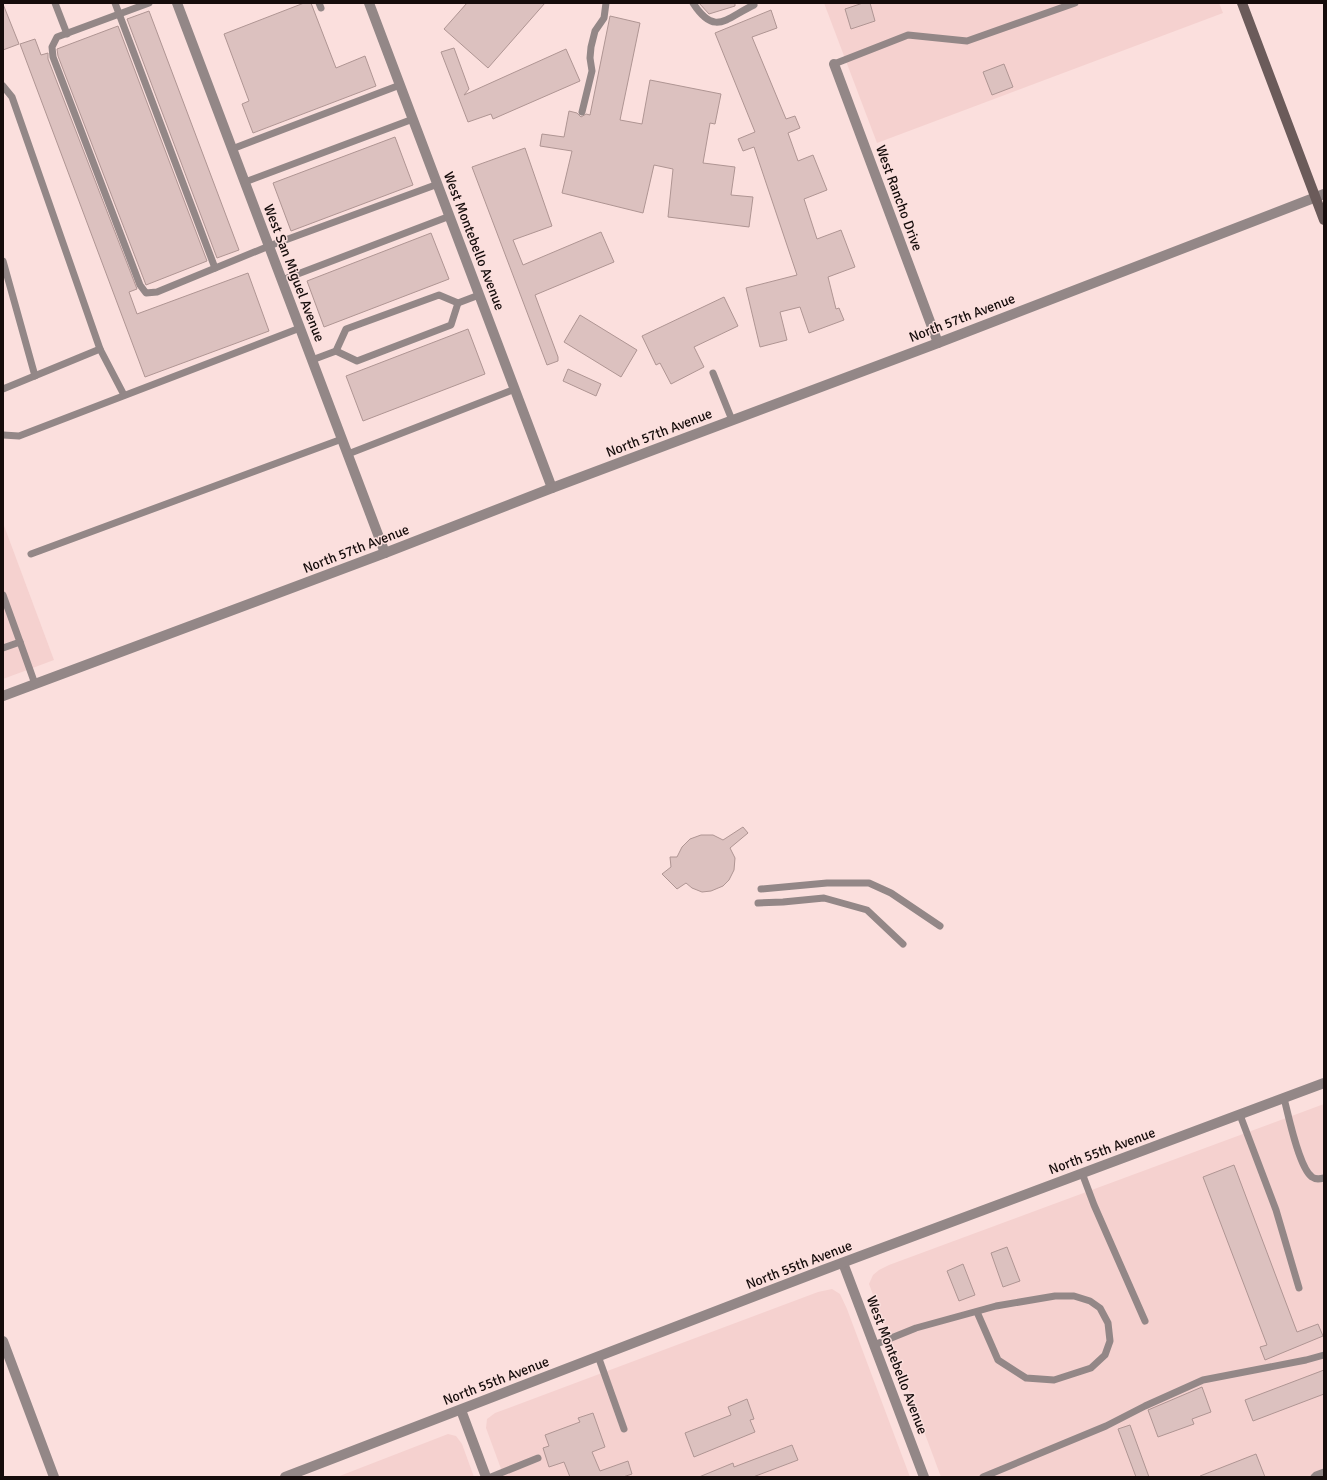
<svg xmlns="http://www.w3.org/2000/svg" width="1327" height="1480" font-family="Signika,sans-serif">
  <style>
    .built { fill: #f5d1cf }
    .building { fill: #dcc1bf; stroke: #af9593 }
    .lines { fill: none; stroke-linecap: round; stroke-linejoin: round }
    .service { stroke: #938787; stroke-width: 7 }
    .minor { stroke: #938787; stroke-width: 10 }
    .tertiary { stroke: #938787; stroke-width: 10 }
    .secondary { stroke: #6b5b5a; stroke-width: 10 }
    .labels { text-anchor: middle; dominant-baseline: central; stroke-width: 3; stroke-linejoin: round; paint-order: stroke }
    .street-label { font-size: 14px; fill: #150c0b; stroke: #fbdfdd }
  </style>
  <rect width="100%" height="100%" fill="#fbdfdd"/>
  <g class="built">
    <path d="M824,3H1219L1223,13L877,143Z"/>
    <path d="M3,523L54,660L3,679Z"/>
    <path d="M1324,1104V1477H941L869,1284L873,1275L879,1270L889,1265Z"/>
    <path d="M832,1289L840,1294L847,1309L910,1477H504L486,1428L487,1419L495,1413L818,1292Z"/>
    <path d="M448,1434L456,1436L462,1444L474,1477H337Z"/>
  </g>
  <g class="building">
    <path d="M304,3H311L336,68L365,56L376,86L253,133L242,104L249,101L224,34Z"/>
    <path d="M467,3H545L488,68L444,29Z"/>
    <path d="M699,3H735V6L709,14Z"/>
    <path d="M863,3H870L875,21L851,29L845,9Z"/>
    <path d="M3,4L19,44L3,50Z"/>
    <path d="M771,10L777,28L752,37L786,119L795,116L800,128L788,133L798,161L813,155L827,190L804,199L817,239L841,230L855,267L828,277L836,309L839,308L844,320L809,333L800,307L780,312L787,340L760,347L746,288L797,275L754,147L743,151L738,139L755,132L715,33Z"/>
    <path d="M149,11L239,250L217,258L127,19Z"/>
    <path d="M610,16L640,23L620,120L642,124L650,80L721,94L715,124L710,123L703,163L735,167L731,195L753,197L749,227L668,217L673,169L654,165L643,213L562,193L572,151L540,146L542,134L564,137L569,111L577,113L581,117L586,114L590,115Z"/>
    <path d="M118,26L207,261L146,285L58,56L57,49Z"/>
    <path d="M35,39L41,55L48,53V59L137,289L129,292L137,314L248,273L269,331L145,377L20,44Z"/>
    <path d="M454,48L469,89L464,95L566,49L580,81L493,119L491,114L468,122L441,52Z"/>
    <path d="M1004,64L1013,87L992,95L983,72Z"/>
    <path d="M395,137L413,185L291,231L273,183Z"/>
    <path d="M525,148L552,226L513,240L523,265L601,232L614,262L535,295L558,357V361L547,365L472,167Z"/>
    <path d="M431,233L449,279L324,327L307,281Z"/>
    <path d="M724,297L738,326L694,347L704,367L671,384L660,363L656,365L642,336Z"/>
    <path d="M580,315L637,350L621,377L564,342Z"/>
    <path d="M468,329L485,374L363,421L346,376Z"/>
    <path d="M568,369L601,384L596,396L563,381Z"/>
    <path d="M743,827L748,833L730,848L735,858L734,870L729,880L723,886L711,891L702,892L692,888L686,883L677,889L662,874L671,867L670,857H677L682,847L690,839L701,835H713L723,840Z"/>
    <path d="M1234,1165L1297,1332L1318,1324L1323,1336L1265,1360L1260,1347L1267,1345L1203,1177Z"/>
    <path d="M1007,1247L1020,1281L1003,1287L991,1253Z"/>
    <path d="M963,1264L975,1295L959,1301L947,1271Z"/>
    <path d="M1324,1370V1394L1253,1421L1245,1400Z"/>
    <path d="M1202,1387L1211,1412L1192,1419L1194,1424L1158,1437L1148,1410Z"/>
    <path d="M747,1399L754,1419L750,1420L755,1432L694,1457L685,1433L731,1415L728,1407Z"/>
    <path d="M593,1413L605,1447L592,1452L600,1471L628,1461L632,1474L623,1477H570L564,1462L549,1467L543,1448L549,1446L545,1435L580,1422L578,1418Z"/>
    <path d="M1130,1425L1149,1477H1136L1118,1429Z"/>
    <path d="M792,1445L798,1460L753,1477H699L733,1463L734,1467Z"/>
    <path d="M1256,1454L1265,1477H1200V1476Z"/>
  </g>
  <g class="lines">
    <g class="service">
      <path d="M55,3L67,34"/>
      <path d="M115,3L215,268"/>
      <path d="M149,3L57,37L52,47L53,57L140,285L146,293L157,292L269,246L438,184"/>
      <path d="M319,3L321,8"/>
      <path d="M693,3C715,37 726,18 754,5"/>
      <path d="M834,64L908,35L967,41L1075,3"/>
      <path d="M3,86L12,97L100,349"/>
      <path d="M582,112L592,71L590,58L591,47L595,31L604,18L606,3"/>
      <path d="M232,149L400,85"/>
      <path d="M245,182L413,119"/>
      <path d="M3,261L35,376"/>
      <path d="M282,280L450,216"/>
      <path d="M336,351L357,361L451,325L458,303"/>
      <path d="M312,360L336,351L346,329L439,295L458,303L479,295"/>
      <path d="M713,373L732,420"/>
      <path d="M3,389L100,349L124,395"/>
      <path d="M3,435L19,436L300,328"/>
      <path d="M348,454L515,389"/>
      <path d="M31,554L342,439"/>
      <path d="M3,595L20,642L3,648"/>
      <path d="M20,642L35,684"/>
      <path d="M761,889L827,883H869L891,893L940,926"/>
      <path d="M758,903L783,902L824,898L867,910L903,944"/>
      <path d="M1284,1098C1288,1114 1299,1168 1312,1177C1316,1180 1320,1179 1324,1178"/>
      <path d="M1240,1115L1276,1210L1299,1288"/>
      <path d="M1082,1173L1094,1205L1145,1321"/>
      <path d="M874,1345L916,1328L996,1306L1055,1296H1074L1090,1301L1100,1308L1108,1323L1110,1341L1105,1355L1091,1368L1054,1380L1026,1378L998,1360L977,1312"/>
      <path d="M598,1356L624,1429"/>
      <path d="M491,1477L538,1458"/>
      <path d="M983,1477L1106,1426L1145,1406L1203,1380L1306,1360L1324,1355"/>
      <path d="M1314,1477L1316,1475L1324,1472"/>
    </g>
    <g class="minor">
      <path d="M177,3L385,553"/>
      <path d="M369,3L552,488"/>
      <path d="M834,64L938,343"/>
      <path d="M843,1263L924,1477"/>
      <path d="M461,1410L486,1477"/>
    </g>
    <g class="tertiary">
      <path d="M3,696L385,553L552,488L938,343L1324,194"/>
      <path d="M3,1341L54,1477"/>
      <path d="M285,1477L823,1270L1324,1083"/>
    </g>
    <path class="secondary" d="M1242,3L1324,220"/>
  </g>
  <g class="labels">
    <g class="street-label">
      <text transform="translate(899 198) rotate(70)">West Rancho Drive</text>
      <text transform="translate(474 241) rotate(69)">West Montebello Avenue</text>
      <text transform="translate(294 273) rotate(69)">West San Miguel Avenue</text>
      <text transform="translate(962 318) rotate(-21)">North 57th Avenue</text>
      <text transform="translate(659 433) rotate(-21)">North 57th Avenue</text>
      <text transform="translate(356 549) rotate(-21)">North 57th Avenue</text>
      <text transform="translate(1102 1151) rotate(-20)">North 55th Avenue</text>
      <text transform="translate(799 1265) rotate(-21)">North 55th Avenue</text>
      <text transform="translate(897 1365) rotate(69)">West Montebello Avenue</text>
      <text transform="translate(496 1381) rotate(-21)">North 55th Avenue</text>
    </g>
  </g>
  <rect width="1327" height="1480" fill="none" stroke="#150c0b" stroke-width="8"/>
</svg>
